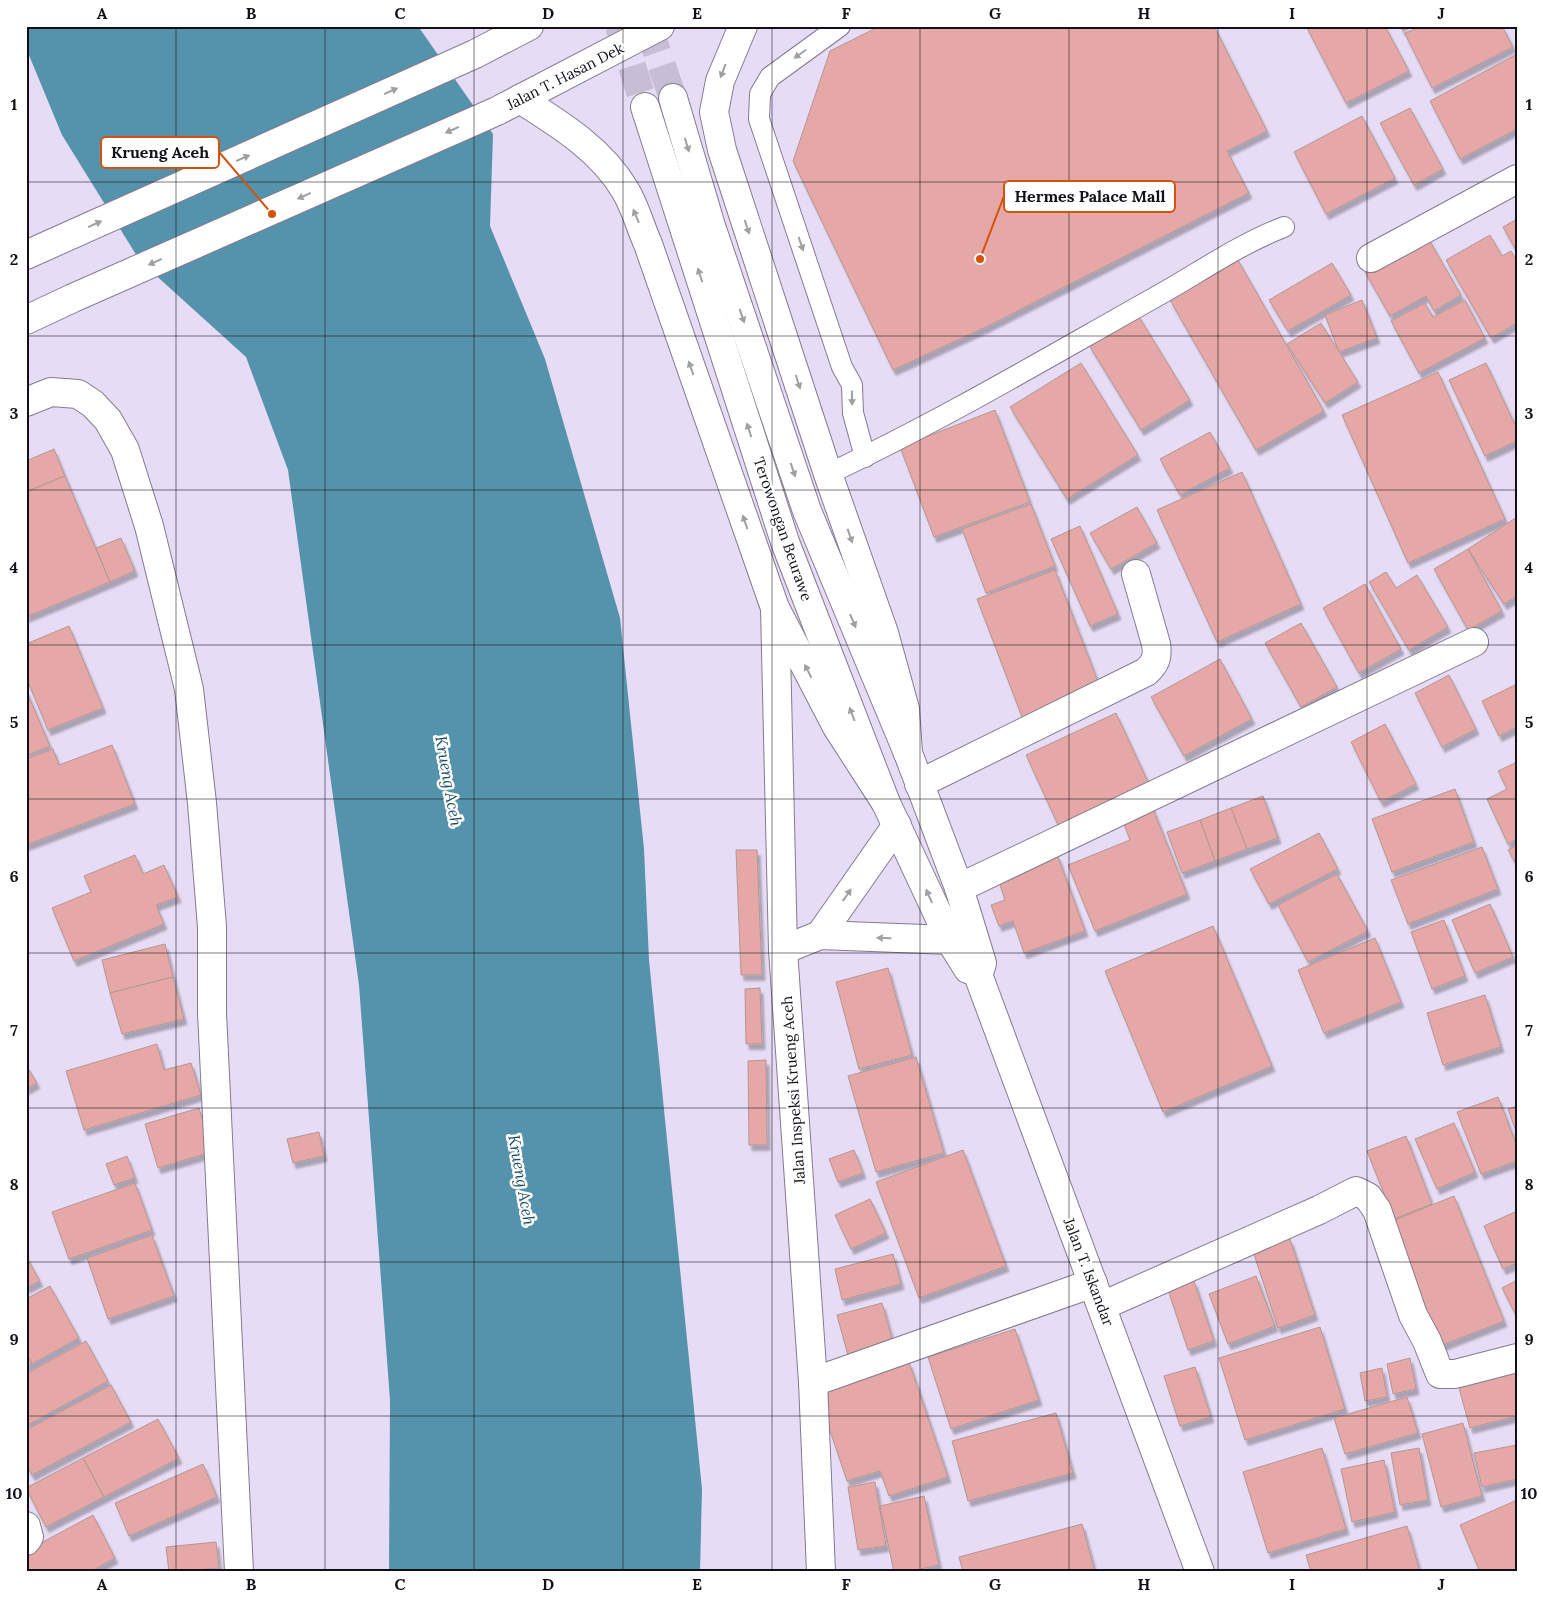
<svg xmlns="http://www.w3.org/2000/svg" width="1543" height="1598" font-family="Lora,serif">
  <style>
    .water { fill: #5592ab }
    .building { fill: #e6a8a6; stroke: #b39694; filter: url(#shadow) }
    .lines { fill: none; stroke-linecap: round; stroke-linejoin: round }
    .secondary-tunnel { stroke: #c7bdd4; stroke-width: 28; stroke-dasharray: 28 14; stroke-linecap: butt }
    .lane-casing { stroke: #847a90; stroke-width: 22 }
    .street-casing { stroke: #847a90; stroke-width: 30 }
    .secondary-casing { stroke: #847a90; stroke-width: 30 }
    .primary-casing { stroke: #847a90; stroke-width: 30 }
    .lane { stroke: #fff; stroke-width: 20 }
    .street { stroke: #fff; stroke-width: 28 }
    .secondary { stroke: #fff; stroke-width: 28 }
    .primary { stroke: #fff; stroke-width: 28 }
    .oneway { fill: #a19fa2 }
    .grid { fill: none; stroke: #130f17; stroke-width: 1; stroke-opacity: 0.55 }
    .labels { text-anchor: middle; dominant-baseline: central; stroke-width: 5; stroke-linejoin: round; paint-order: stroke }
    .street-label { font-size: 15px; fill: #130f17; stroke: #fff }
    .water-label { font-size: 16px; font-style: italic; fill: #1a4d60; stroke: #fff }
    .leader { fill: none; stroke: #d3520d; stroke-width: 2 }
    .callout-dot { fill: #d3520d; stroke: #fff; stroke-width: 2 }
    .callout { fill: #fff; stroke: #d3520d; stroke-width: 2 }
    .callout-label { font-size: 16px; text-anchor: middle; font-weight: bold; fill: #130f17 }
    .neatline { fill: none; stroke: #130f17; stroke-width: 2 }
    .grid-label { font-size: 16px; text-anchor: middle; font-weight: bold; fill: #130f17 }
  </style>
  <defs>
    <filter id="shadow"><feDropShadow dx="3" dy="5.5" stdDeviation="1" flood-color="#0004"/></filter>
  </defs>
  <rect width="100%" height="100%" fill="#e7dcf5"/>
  <path class="water" d="M26,26H418L493,134L490,226L545,359L620,618L644,849L649,960L702,1489L700,1572H389L390,1400L359,985L288,470L246,357L140,261L62,135L26,48Z"/>
  <g class="building">
    <path d="M880,26H1214L1267,131L1227,151L1249,193L990,325L893,370L793,161L830,51Z"/>
    <path d="M1306,26H1385L1409,71L1346,103Z"/>
    <path d="M1400,26H1413L1403,31Z"/>
    <path d="M1420,26H1502L1513,47L1432,88L1405,34Z"/>
    <path d="M1517,54V129L1460,159L1430,101Z"/>
    <path d="M1410,108L1443,169L1414,185L1380,123Z"/>
    <path d="M1362,116L1395,178L1326,214L1294,152Z"/>
    <path d="M1517,219V252L1503,227Z"/>
    <path d="M1490,235L1502,256L1511,251L1517,261V323L1491,338L1446,260Z"/>
    <path d="M1427,236L1461,295L1434,311L1426,296L1390,316L1365,272Z"/>
    <path d="M1238,260L1324,411L1256,450L1170,300Z"/>
    <path d="M1332,263L1351,295L1288,331L1269,300Z"/>
    <path d="M1362,300L1377,338L1339,352L1325,315Z"/>
    <path d="M1465,300L1485,338L1419,373L1391,321L1425,303L1433,317Z"/>
    <path d="M1138,315L1190,400L1141,430L1089,345Z"/>
    <path d="M1321,323L1358,382L1325,403L1287,344Z"/>
    <path d="M1081,363L1138,455L1067,499L1010,407Z"/>
    <path d="M1486,363L1517,429V441L1485,456L1449,380Z"/>
    <path d="M1438,372L1505,519L1408,563L1342,415Z"/>
    <path d="M995,410L1030,502L934,537L900,447Z"/>
    <path d="M1210,432L1230,468L1180,495L1160,459Z"/>
    <path d="M54,449L65,476L26,492V461Z"/>
    <path d="M1242,472L1301,604L1217,642L1157,510Z"/>
    <path d="M65,476L110,582L26,617V492Z"/>
    <path d="M1031,504L1055,566L986,593L962,529Z"/>
    <path d="M1137,507L1157,543L1111,569L1090,533Z"/>
    <path d="M1517,517V596L1504,604L1468,549Z"/>
    <path d="M1080,526L1118,614L1090,626L1051,539Z"/>
    <path d="M121,538L135,571L110,582L96,548Z"/>
    <path d="M1468,549L1502,611L1468,630L1434,569Z"/>
    <path d="M1055,570L1100,687L1022,717L977,599Z"/>
    <path d="M1386,572L1396,588L1417,575L1448,627L1409,650L1369,582Z"/>
    <path d="M1365,584L1401,649L1359,673L1323,608Z"/>
    <path d="M1301,623L1337,687L1301,707L1265,643Z"/>
    <path d="M69,626L103,708L48,730L26,677V644Z"/>
    <path d="M1220,659L1252,719L1184,756L1151,697Z"/>
    <path d="M1449,675L1476,729L1442,747L1415,693Z"/>
    <path d="M1517,684V727L1499,736L1482,701Z"/>
    <path d="M26,690L50,746L26,756Z"/>
    <path d="M1116,713L1149,784L1059,827L1026,755Z"/>
    <path d="M1385,724L1416,784L1381,802L1351,742Z"/>
    <path d="M112,745L135,804L26,845V759L53,749L59,765Z"/>
    <path d="M1517,762V839L1508,844L1487,799L1507,789L1498,771Z"/>
    <path d="M1455,789L1474,842L1392,872L1372,819Z"/>
    <path d="M1263,796L1278,838L1247,849L1231,808Z"/>
    <path d="M1151,804L1187,894L1095,931L1068,865L1130,840L1121,816Z"/>
    <path d="M1231,808L1247,849L1215,861L1200,820Z"/>
    <path d="M1200,820L1215,861L1182,873L1167,832Z"/>
    <path d="M1319,833L1338,869L1269,904L1250,869Z"/>
    <path d="M1517,845V866L1508,850Z"/>
    <path d="M1482,847L1498,889L1408,924L1391,880Z"/>
    <path d="M736,850H757L762,975H741Z"/>
    <path d="M1057,854L1085,931L1024,953L1013,921L999,926L991,905L1005,900L997,876Z"/>
    <path d="M135,855L143,874L164,865L178,897L156,905L164,924L74,961L52,908L91,892L84,876Z"/>
    <path d="M1337,874L1368,931L1308,962L1278,905Z"/>
    <path d="M1490,904L1513,957L1475,973L1452,920Z"/>
    <path d="M1444,920L1465,976L1432,989L1411,932Z"/>
    <path d="M1213,926L1272,1066L1163,1112L1105,971Z"/>
    <path d="M1375,938L1401,1002L1324,1033L1298,970Z"/>
    <path d="M165,944L173,977L110,993L102,960Z"/>
    <path d="M888,968L912,1055L859,1069L836,982Z"/>
    <path d="M173,977L184,1019L122,1034L110,993Z"/>
    <path d="M760,988L762,1044H746L745,989Z"/>
    <path d="M1485,995L1501,1047L1443,1065L1427,1013Z"/>
    <path d="M157,1044L164,1070L191,1063L201,1095L84,1130L66,1071Z"/>
    <path d="M916,1057L944,1153L876,1172L848,1076Z"/>
    <path d="M766,1060L767,1145H749L748,1061Z"/>
    <path d="M26,1065L37,1083L26,1089Z"/>
    <path d="M1498,1097L1517,1146V1161L1481,1174L1457,1112Z"/>
    <path d="M1517,1106V1134L1508,1109Z"/>
    <path d="M199,1108L212,1152L158,1168L145,1124Z"/>
    <path d="M1454,1123L1475,1172L1437,1189L1415,1139Z"/>
    <path d="M319,1132L324,1156L293,1163L287,1139Z"/>
    <path d="M1406,1136L1432,1204L1394,1219L1367,1151Z"/>
    <path d="M854,1150L863,1173L838,1182L829,1159Z"/>
    <path d="M963,1150L1006,1266L919,1298L876,1182Z"/>
    <path d="M127,1156L135,1178L114,1185L106,1164Z"/>
    <path d="M135,1183L152,1230L69,1259L52,1212Z"/>
    <path d="M1454,1196L1504,1321L1440,1346L1390,1222Z"/>
    <path d="M870,1199L886,1233L851,1249L835,1215Z"/>
    <path d="M1517,1211V1263L1503,1269L1484,1226Z"/>
    <path d="M152,1235L174,1296L108,1319L87,1258Z"/>
    <path d="M1290,1239L1315,1315L1278,1328L1253,1251Z"/>
    <path d="M893,1254L901,1284L842,1300L835,1269Z"/>
    <path d="M26,1256L40,1281L26,1288Z"/>
    <path d="M1256,1276L1275,1326L1228,1344L1209,1294Z"/>
    <path d="M1517,1280V1317L1502,1288Z"/>
    <path d="M1194,1281L1214,1341L1188,1350L1168,1290Z"/>
    <path d="M50,1286L79,1338L32,1364L26,1353V1299Z"/>
    <path d="M882,1303L894,1346L849,1359L837,1315Z"/>
    <path d="M1320,1327L1345,1409L1245,1440L1219,1358Z"/>
    <path d="M1015,1329L1039,1400L951,1429L928,1357Z"/>
    <path d="M86,1341L108,1381L26,1426V1374Z"/>
    <path d="M26,1353L32,1364L26,1367Z"/>
    <path d="M1410,1358L1416,1389L1393,1394L1387,1364Z"/>
    <path d="M909,1362L948,1477L889,1496L880,1471L847,1481L817,1392Z"/>
    <path d="M1195,1367L1211,1417L1180,1426L1164,1376Z"/>
    <path d="M1382,1368L1387,1397L1365,1401L1360,1373Z"/>
    <path d="M1517,1372V1416L1470,1428L1459,1388Z"/>
    <path d="M111,1385L131,1422L32,1475L26,1464V1430Z"/>
    <path d="M1407,1397L1418,1433L1345,1454L1334,1418Z"/>
    <path d="M1056,1413L1073,1473L968,1501L952,1441Z"/>
    <path d="M158,1419L179,1458L104,1497L83,1458Z"/>
    <path d="M1463,1423L1482,1496L1441,1507L1422,1434Z"/>
    <path d="M1517,1445V1479L1482,1487L1474,1453Z"/>
    <path d="M1322,1448L1346,1529L1268,1553L1243,1472Z"/>
    <path d="M1419,1448L1428,1500L1400,1505L1391,1453Z"/>
    <path d="M83,1458L104,1497L46,1527L26,1488Z"/>
    <path d="M1384,1460L1395,1512L1352,1522L1341,1469Z"/>
    <path d="M203,1464L217,1497L129,1536L115,1503Z"/>
    <path d="M875,1482L886,1546L858,1550L848,1487Z"/>
    <path d="M924,1496L939,1565L907,1572H894L880,1506Z"/>
    <path d="M1517,1500V1572H1480L1460,1525Z"/>
    <path d="M93,1515L115,1558L90,1572H26V1551Z"/>
    <path d="M1082,1524L1095,1572H963L959,1557Z"/>
    <path d="M1407,1526L1420,1572H1311L1306,1555Z"/>
    <path d="M216,1542L219,1568L169,1572L166,1547Z"/>
  </g>
  <g class="lines">
    <g class="secondary-tunnel">
      <path d="M619,26L645,107"/>
      <path d="M648,26L673,98"/>
    </g>
    <defs>
      <g id="lane">
        <path d="M840,26L770,77L760,94L759,119L842,367L852,385L853,413L865,457"/>
        <path d="M828,474C939,422 1045,359 1152,299C1196,275 1237,245 1284,227"/>
      </g>
      <g id="street">
        <path d="M1371,258L1517,179"/>
        <path d="M26,402L51,392L78,394L93,404L108,420L125,450L149,526L189,689L202,803L212,927V1013L239,1572"/>
        <path d="M919,784L1146,672C1156,663 1158,657 1156,644L1136,574"/>
        <path d="M959,888L1474,642"/>
        <path d="M1102,1306L1319,1210L1356,1191L1368,1197L1377,1210L1413,1315L1427,1341L1440,1374H1455L1517,1358"/>
        <path d="M813,1382L1093,1283"/>
        <path d="M26,1526L29,1537L26,1541"/>
      </g>
      <g id="secondary">
        <path d="M673,98L711,226L807,511L908,753L959,888L982,963L980,970L977,972"/>
        <path d="M645,107L785,542L886,803L950,940L968,969L977,972"/>
        <path d="M775,608L783,950L813,1382L821,1572"/>
        <path d="M820,935L897,825"/>
        <path d="M783,950L820,935L950,940"/>
        <path d="M977,972L1200,1572"/>
      </g>
      <g id="primary">
        <path d="M743,26L720,81L714,112L722,150L828,474L884,633L905,709L908,753"/>
        <path d="M520,99C559,124 601,149 625,190C635,206 640,226 648,244L775,608L837,727L886,803"/>
        <path d="M26,255L475,54L529,26"/>
        <path d="M26,320L73,298L497,111L660,26"/>
      </g>
    </defs>
    <use href="#lane" class="lane-casing"/>
    <use href="#street" class="street-casing"/>
    <use href="#secondary" class="secondary-casing"/>
    <use href="#primary" class="primary-casing"/>
    <use href="#lane" class="lane"/>
    <use href="#street" class="street"/>
    <use href="#secondary" class="secondary"/>
    <use href="#primary" class="primary"/>
  </g>
  <defs><path id="oneway-solid" d="M-6-.8H1V-3.2L6.5 0L1 3.2V.8H-6Z" transform="scale(1.25)"/></defs>
  <g class="oneway">
    <use href="#oneway-solid" transform="translate(800 54) rotate(145)"/>
    <use href="#oneway-solid" transform="translate(723 71) rotate(111)"/>
    <use href="#oneway-solid" transform="translate(391 91) rotate(-24)"/>
    <use href="#oneway-solid" transform="translate(452 130) rotate(156)"/>
    <use href="#oneway-solid" transform="translate(687 145) rotate(73)"/>
    <use href="#oneway-solid" transform="translate(243 158) rotate(-24)"/>
    <use href="#oneway-solid" transform="translate(304 196) rotate(156)"/>
    <use href="#oneway-solid" transform="translate(636 216) rotate(-113)"/>
    <use href="#oneway-solid" transform="translate(95 224) rotate(-24)"/>
    <use href="#oneway-solid" transform="translate(747 227) rotate(72)"/>
    <use href="#oneway-solid" transform="translate(801 244) rotate(71)"/>
    <use href="#oneway-solid" transform="translate(155 262) rotate(156)"/>
    <use href="#oneway-solid" transform="translate(700 275) rotate(-108)"/>
    <use href="#oneway-solid" transform="translate(742 316) rotate(71)"/>
    <use href="#oneway-solid" transform="translate(691 368) rotate(-109)"/>
    <use href="#oneway-solid" transform="translate(798 382) rotate(72)"/>
    <use href="#oneway-solid" transform="translate(852 398) rotate(89)"/>
    <use href="#oneway-solid" transform="translate(749 430) rotate(-108)"/>
    <use href="#oneway-solid" transform="translate(793 470) rotate(71)"/>
    <use href="#oneway-solid" transform="translate(745 522) rotate(-109)"/>
    <use href="#oneway-solid" transform="translate(850 536) rotate(71)"/>
    <use href="#oneway-solid" transform="translate(853 621) rotate(67)"/>
    <use href="#oneway-solid" transform="translate(808 671) rotate(-117)"/>
    <use href="#oneway-solid" transform="translate(852 714) rotate(-111)"/>
    <use href="#oneway-solid" transform="translate(847 895) rotate(-55)"/>
    <use href="#oneway-solid" transform="translate(929 896) rotate(-114)"/>
    <use href="#oneway-solid" transform="translate(884 938) rotate(-178)"/>
  </g>
  <path class="grid" d="M176,26V1572M325,26V1572M474,26V1572M623,26V1572M772,26V1572M920,26V1572M1069,26V1572M1218,26V1572M1367,26V1572M26,182H1517M26,336H1517M26,490H1517M26,645H1517M26,799H1517M26,953H1517M26,1108H1517M26,1262H1517M26,1416H1517"/>
  <g class="labels">
    <g class="street-label">
      <text transform="translate(565 76) rotate(-27)">Jalan T. Hasan Dek</text>
      <text transform="translate(783 529) rotate(71)">Terowongan Beurawe</text>
      <text transform="translate(793 1090) rotate(-94)">Jalan Inspeksi Krueng Aceh</text>
      <text transform="translate(1089 1272) rotate(69)">Jalan T. Iskandar</text>
    </g>
    <g class="water-label">
      <text transform="translate(449 781) rotate(80)">Krueng Aceh</text>
      <text transform="translate(522 1180) rotate(80)">Krueng Aceh</text>
    </g>
  </g>
  <path class="leader" d="M272 214L219 152M980 259L1004 196"/>
  <g class="callout-dot">
    <circle cx="272" cy="214" r="5"/>
    <circle cx="980" cy="259" r="5"/>
  </g>
  <g class="callout">
    <rect x="101" y="137" width="118" height="31" rx="5"/>
    <rect x="1004" y="181" width="171" height="31" rx="5"/>
  </g>
  <g class="callout-label">
    <text x="160" y="158">Krueng Aceh</text>
    <text x="1090" y="202">Hermes Palace Mall</text>
  </g>
  <rect width="1543" height="1598" fill="none" stroke="#ffffff" stroke-width="55"/>
  <rect x="28" y="28" width="1488" height="1542" class="neatline"/>
  <g class="grid-label">
    <text x="102" y="19">A</text>
    <text x="251" y="19">B</text>
    <text x="400" y="19">C</text>
    <text x="548" y="19">D</text>
    <text x="697" y="19">E</text>
    <text x="846" y="19">F</text>
    <text x="995" y="19">G</text>
    <text x="1144" y="19">H</text>
    <text x="1292" y="19">I</text>
    <text x="1441" y="19">J</text>
    <text x="14" y="110">1</text>
    <text x="1529" y="110">1</text>
    <text x="14" y="265">2</text>
    <text x="1529" y="265">2</text>
    <text x="14" y="419">3</text>
    <text x="1529" y="419">3</text>
    <text x="14" y="573">4</text>
    <text x="1529" y="573">4</text>
    <text x="14" y="728">5</text>
    <text x="1529" y="728">5</text>
    <text x="14" y="882">6</text>
    <text x="1529" y="882">6</text>
    <text x="14" y="1036">7</text>
    <text x="1529" y="1036">7</text>
    <text x="14" y="1190">8</text>
    <text x="1529" y="1190">8</text>
    <text x="14" y="1345">9</text>
    <text x="1529" y="1345">9</text>
    <text x="14" y="1499">10</text>
    <text x="1529" y="1499">10</text>
    <text x="102" y="1590">A</text>
    <text x="251" y="1590">B</text>
    <text x="400" y="1590">C</text>
    <text x="548" y="1590">D</text>
    <text x="697" y="1590">E</text>
    <text x="846" y="1590">F</text>
    <text x="995" y="1590">G</text>
    <text x="1144" y="1590">H</text>
    <text x="1292" y="1590">I</text>
    <text x="1441" y="1590">J</text>
  </g>
</svg>
